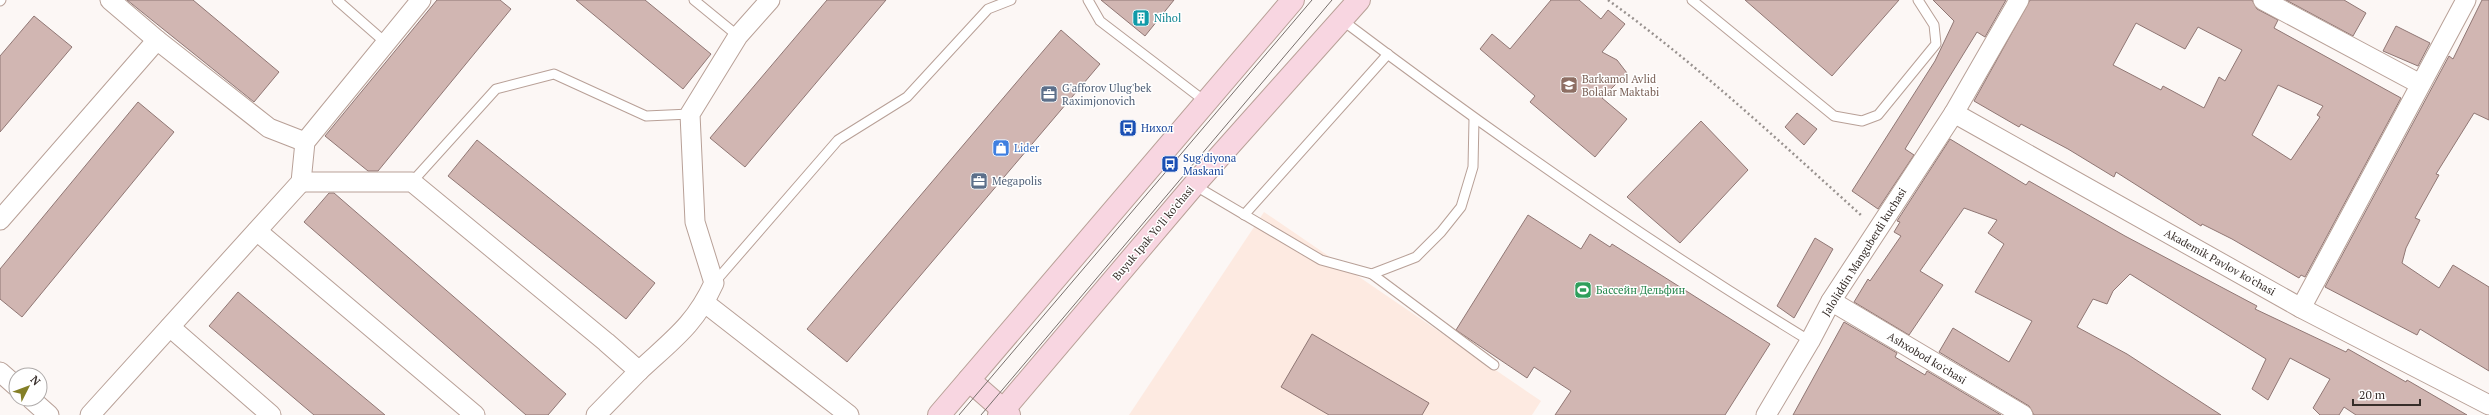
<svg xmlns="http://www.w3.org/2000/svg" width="2489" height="415" font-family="'PT Serif',serif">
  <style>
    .education { fill: #fdeae1 }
    .building { fill: #d1b6b2; stroke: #907774; fill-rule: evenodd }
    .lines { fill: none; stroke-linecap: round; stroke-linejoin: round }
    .lane-casing { stroke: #b8a097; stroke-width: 11 }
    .street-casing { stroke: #b8a097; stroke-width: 21 }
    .secondary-casing { stroke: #b8a097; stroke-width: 24 }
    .path { stroke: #98918e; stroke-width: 2.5; stroke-dasharray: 2 3; stroke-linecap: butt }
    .lane { stroke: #fff; stroke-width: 9 }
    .street { stroke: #fff; stroke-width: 19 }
    .secondary { stroke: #f8d6e1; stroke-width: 22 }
    .tram { stroke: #776f6c; stroke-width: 1 }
    .labels { text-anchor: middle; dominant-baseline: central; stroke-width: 3; stroke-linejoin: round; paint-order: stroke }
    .culture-label { font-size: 11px; fill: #0d838f; stroke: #fff; text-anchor: start }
    .education-label { font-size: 11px; fill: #785e54; stroke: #fff; text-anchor: start }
    .service-label { font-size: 11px; fill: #4e5e75; stroke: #fff; text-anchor: start }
    .transit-label { font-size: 11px; fill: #164399; stroke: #fff; text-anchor: start }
    .shop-label { font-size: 11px; fill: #366cbe; stroke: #fff; text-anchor: start }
    .street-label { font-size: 11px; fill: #372e2a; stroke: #fff }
    .leisure-label { font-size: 11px; fill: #27864d; stroke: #fff; text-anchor: start }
  </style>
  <rect width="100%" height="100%" fill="#fcf7f5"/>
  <path class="education" d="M1264,212L1541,401L1532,415H1129Z"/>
  <g class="building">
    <path d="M127,0H193L279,72L254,102Z"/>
    <path d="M437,0H500L511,9L378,171H368L325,136Z"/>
    <path d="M576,0H645L711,54L683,89Z"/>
    <path d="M827,0H886L745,167L710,138Z"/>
    <path d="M1101,0H1174L1145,36Z"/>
    <path d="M1551,0H1579L1601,19L1608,10L1625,24L1602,52L1617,60L1627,73L1602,98L1627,119L1595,157L1530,102L1535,96L1480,49L1492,34L1510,49Z"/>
    <path d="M1745,0H1899L1832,76Z"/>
    <path d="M1933,0H2006L1985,37L1977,32L1905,149L1914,155L1878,209L1852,191L1935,61L1954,21Z"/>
    <path d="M2030,0H2252L2257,9L2278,20L2274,28L2401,98L2305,277L2301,275L2299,278L2232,239L2202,224L2201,226L2116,172L2114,177L2068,149L2021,124L2019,127L1974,101ZM2136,23L2185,49L2198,27L2242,50L2225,81L2219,77L2204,108L2163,86L2161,90L2113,65ZM2278,85L2323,106L2317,115L2320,117L2291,160L2252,135Z"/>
    <path d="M2286,0H2344L2366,13L2353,36Z"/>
    <path d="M2482,0H2489V120L2474,113L2436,174L2439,175L2415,218L2420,220L2406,248L2402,263L2439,288L2453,265L2489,287V371L2420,329L2417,335L2325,287L2449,56L2453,59Z"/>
    <path d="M34,16L72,47L0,132V56Z"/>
    <path d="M2396,26L2430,43L2418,66L2383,51Z"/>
    <path d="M1061,30L1100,64L847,362L807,329Z"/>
    <path d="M138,102L174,132L22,317L0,299V269Z"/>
    <path d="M1797,113L1817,129L1804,145L1785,127Z"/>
    <path d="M1701,121L1748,170L1680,243L1627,197Z"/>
    <path d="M1950,139L2026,185L2029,181L2125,236L2257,306L2255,309L2346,352L2348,349L2406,382L2407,380L2467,415H2356L2344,407L2339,415H2320L2313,408L2330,379L2290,358L2268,400L2252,389L2266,359L2130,274L2113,291L2107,304L2093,299L2077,327L2127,354L2221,415H2034L2029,406L1939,352L1953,328L2009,362L2032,321L1975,292L2004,244L1988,233L1997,220L1964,208L1920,271L1943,285L1909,335L1854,302L1868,279L1870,281L1901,236L1894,232L1900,222L1897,221Z"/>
    <path d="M477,140L655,283L626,319L448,176Z"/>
    <path d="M329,193H334L566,394L548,415H526L304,222Z"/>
    <path d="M1528,215L1581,249L1590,234L1610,247L1612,244L1770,344L1725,415H1555L1571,391L1534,367L1527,378L1456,330Z"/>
    <path d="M1815,238L1833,249L1794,318L1777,306Z"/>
    <path d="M238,292L385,415H314L209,326Z"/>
    <path d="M1844,322L1897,353L1895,357L1925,375L1927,371L2001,415H1793Z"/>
    <path d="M1312,334L1429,403L1422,415H1329L1281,387Z"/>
  </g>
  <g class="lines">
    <defs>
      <g id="lane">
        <path d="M337,0L386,43"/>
        <path d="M694,0L738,36"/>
        <path d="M1088,0L1100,21L1206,102"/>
        <path d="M1692,0L1834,116L1862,121L1878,115L1936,44L1934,25L1918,0"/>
        <path d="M0,1L1,0"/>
        <path d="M1342,20C1493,134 1649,243 1810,341"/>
        <path d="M412,182L496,89L554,74L646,116L690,114"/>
        <path d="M1194,185L1321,260L1372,274L1416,257L1441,232L1461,207L1473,167L1474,119"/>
        <path d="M1244,215L1388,54"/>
        <path d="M1372,274L1494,365"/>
        <path d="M714,283L838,140L907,97L988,9L1011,0"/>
      </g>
      <g id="street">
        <path d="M110,0L157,40"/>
        <path d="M2263,0L2420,84"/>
        <path d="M1954,113L2301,308L2489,405"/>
        <path d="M301,182H412L606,342L639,371C671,341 695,325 714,283L695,222L690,114L738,36L770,0"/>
        <path d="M0,220L157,40L269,128L305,142"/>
        <path d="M257,231L475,415"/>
        <path d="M1831,301L2023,415"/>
        <path d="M705,303L849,415"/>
        <path d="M2301,308L2466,0"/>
        <path d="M170,327L271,415"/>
        <path d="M0,372L16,386"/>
        <path d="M31,399L49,415"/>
        <path d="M90,415L301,182L305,142L421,0"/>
        <path d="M596,415L639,371"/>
        <path d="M1766,415L1810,341L1831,301L1954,113L2019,0"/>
      </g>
      <g id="secondary">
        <path d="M969,380L1009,415"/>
        <path d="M939,415L1293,0"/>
        <path d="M999,415L1194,185L1359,0"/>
      </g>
    </defs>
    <use href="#lane" class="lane-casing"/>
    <use href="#street" class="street-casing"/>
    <use href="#secondary" class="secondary-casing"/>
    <path class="path" d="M1608,0C1698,65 1779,141 1862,216"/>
    <use href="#lane" class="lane"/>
    <use href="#street" class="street"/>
    <use href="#secondary" class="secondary"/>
    <g class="tram">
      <path d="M959,415L1312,0"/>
      <path d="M981,415L1332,0"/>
    </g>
  </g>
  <defs>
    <symbol id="building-square" viewBox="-11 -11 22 22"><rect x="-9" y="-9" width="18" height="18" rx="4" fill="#0f9aa8" stroke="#fff"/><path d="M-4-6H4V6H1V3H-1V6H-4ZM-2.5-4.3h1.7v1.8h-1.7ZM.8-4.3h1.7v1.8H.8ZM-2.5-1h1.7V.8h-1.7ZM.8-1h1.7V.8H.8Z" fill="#fff"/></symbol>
    <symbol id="school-square" viewBox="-11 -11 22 22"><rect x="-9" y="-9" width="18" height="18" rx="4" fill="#8d6e63" stroke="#fff"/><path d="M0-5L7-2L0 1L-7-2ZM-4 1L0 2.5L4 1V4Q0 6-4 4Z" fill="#fff"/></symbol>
    <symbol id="office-square" viewBox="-11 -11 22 22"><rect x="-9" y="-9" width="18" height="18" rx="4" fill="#5c6f8a" stroke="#fff"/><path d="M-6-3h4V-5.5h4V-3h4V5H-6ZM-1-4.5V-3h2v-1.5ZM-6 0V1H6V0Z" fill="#fff"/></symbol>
    <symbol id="bus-square" viewBox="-11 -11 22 22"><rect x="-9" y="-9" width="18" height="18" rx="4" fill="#1a4fb4" stroke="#fff"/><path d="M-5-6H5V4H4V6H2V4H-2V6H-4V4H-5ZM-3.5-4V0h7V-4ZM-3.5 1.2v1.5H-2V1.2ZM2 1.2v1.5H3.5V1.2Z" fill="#fff"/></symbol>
    <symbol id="shop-square" viewBox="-11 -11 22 22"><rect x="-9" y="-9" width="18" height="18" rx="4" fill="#3f7fe0" stroke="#fff"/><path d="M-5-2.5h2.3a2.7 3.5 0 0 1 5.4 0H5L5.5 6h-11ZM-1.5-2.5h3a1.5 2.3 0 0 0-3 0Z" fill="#fff"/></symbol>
    <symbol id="stadium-square" viewBox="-11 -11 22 22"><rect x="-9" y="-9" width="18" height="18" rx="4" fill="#2e9e5b" stroke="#fff"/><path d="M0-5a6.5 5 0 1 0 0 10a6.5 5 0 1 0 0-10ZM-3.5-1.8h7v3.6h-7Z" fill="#fff"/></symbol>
  </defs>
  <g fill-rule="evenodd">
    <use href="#building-square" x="1131" y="8" width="20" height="20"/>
    <use href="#school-square" x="1559" y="75" width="20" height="20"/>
    <use href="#office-square" x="1039" y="84" width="20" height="20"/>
    <use href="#bus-square" x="1118" y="118" width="20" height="20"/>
    <use href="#shop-square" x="991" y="138" width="20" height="20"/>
    <use href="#bus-square" x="1160" y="154" width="20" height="20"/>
    <use href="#office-square" x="969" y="171" width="20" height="20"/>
    <use href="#stadium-square" x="1573" y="280" width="20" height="20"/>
  </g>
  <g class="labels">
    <g class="culture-label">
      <text x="1154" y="18">Nihol</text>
    </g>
    <g class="education-label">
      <text x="1582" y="79">Barkamol Avlid<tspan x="1582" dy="13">Bolalar Maktabi</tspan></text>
    </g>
    <g class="service-label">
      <text x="1062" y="88">G'afforov Ulug'bek<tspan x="1062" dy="13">Raximjonovich</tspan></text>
      <text x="992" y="181">Megapolis</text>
    </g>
    <g class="transit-label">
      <text x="1141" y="128">Нихол</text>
      <text x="1183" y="158">Sug'diyona<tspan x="1183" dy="13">Maskani</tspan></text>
    </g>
    <g class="shop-label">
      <text x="1014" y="148">Lider</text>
    </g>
    <g class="street-label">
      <text transform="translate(1153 233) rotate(-50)">Buyuk Ipak Yo'li ko'chasi</text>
      <text transform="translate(1864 252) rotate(-58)">Jaloliddin Manguberdi kuchasi</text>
      <text transform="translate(2220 262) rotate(29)">Akademik Pavlov ko'chasi</text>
      <text transform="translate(1927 358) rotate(31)">Ashxobod ko'chasi</text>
    </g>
    <g class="leisure-label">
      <text x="1596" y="290">Бассейн Дельфин</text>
    </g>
  </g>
  <g transform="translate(28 387) rotate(48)"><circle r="19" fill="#ffffff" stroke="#afabaa"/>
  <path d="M0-3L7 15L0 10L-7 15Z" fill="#847f27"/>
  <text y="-6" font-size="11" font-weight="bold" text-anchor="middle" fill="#372e2a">N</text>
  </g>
  <path d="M2353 399v6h67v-6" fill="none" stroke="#372e2a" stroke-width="2"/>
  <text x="2359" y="399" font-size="12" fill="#372e2a" stroke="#ffffff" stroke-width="3" paint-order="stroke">20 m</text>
</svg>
